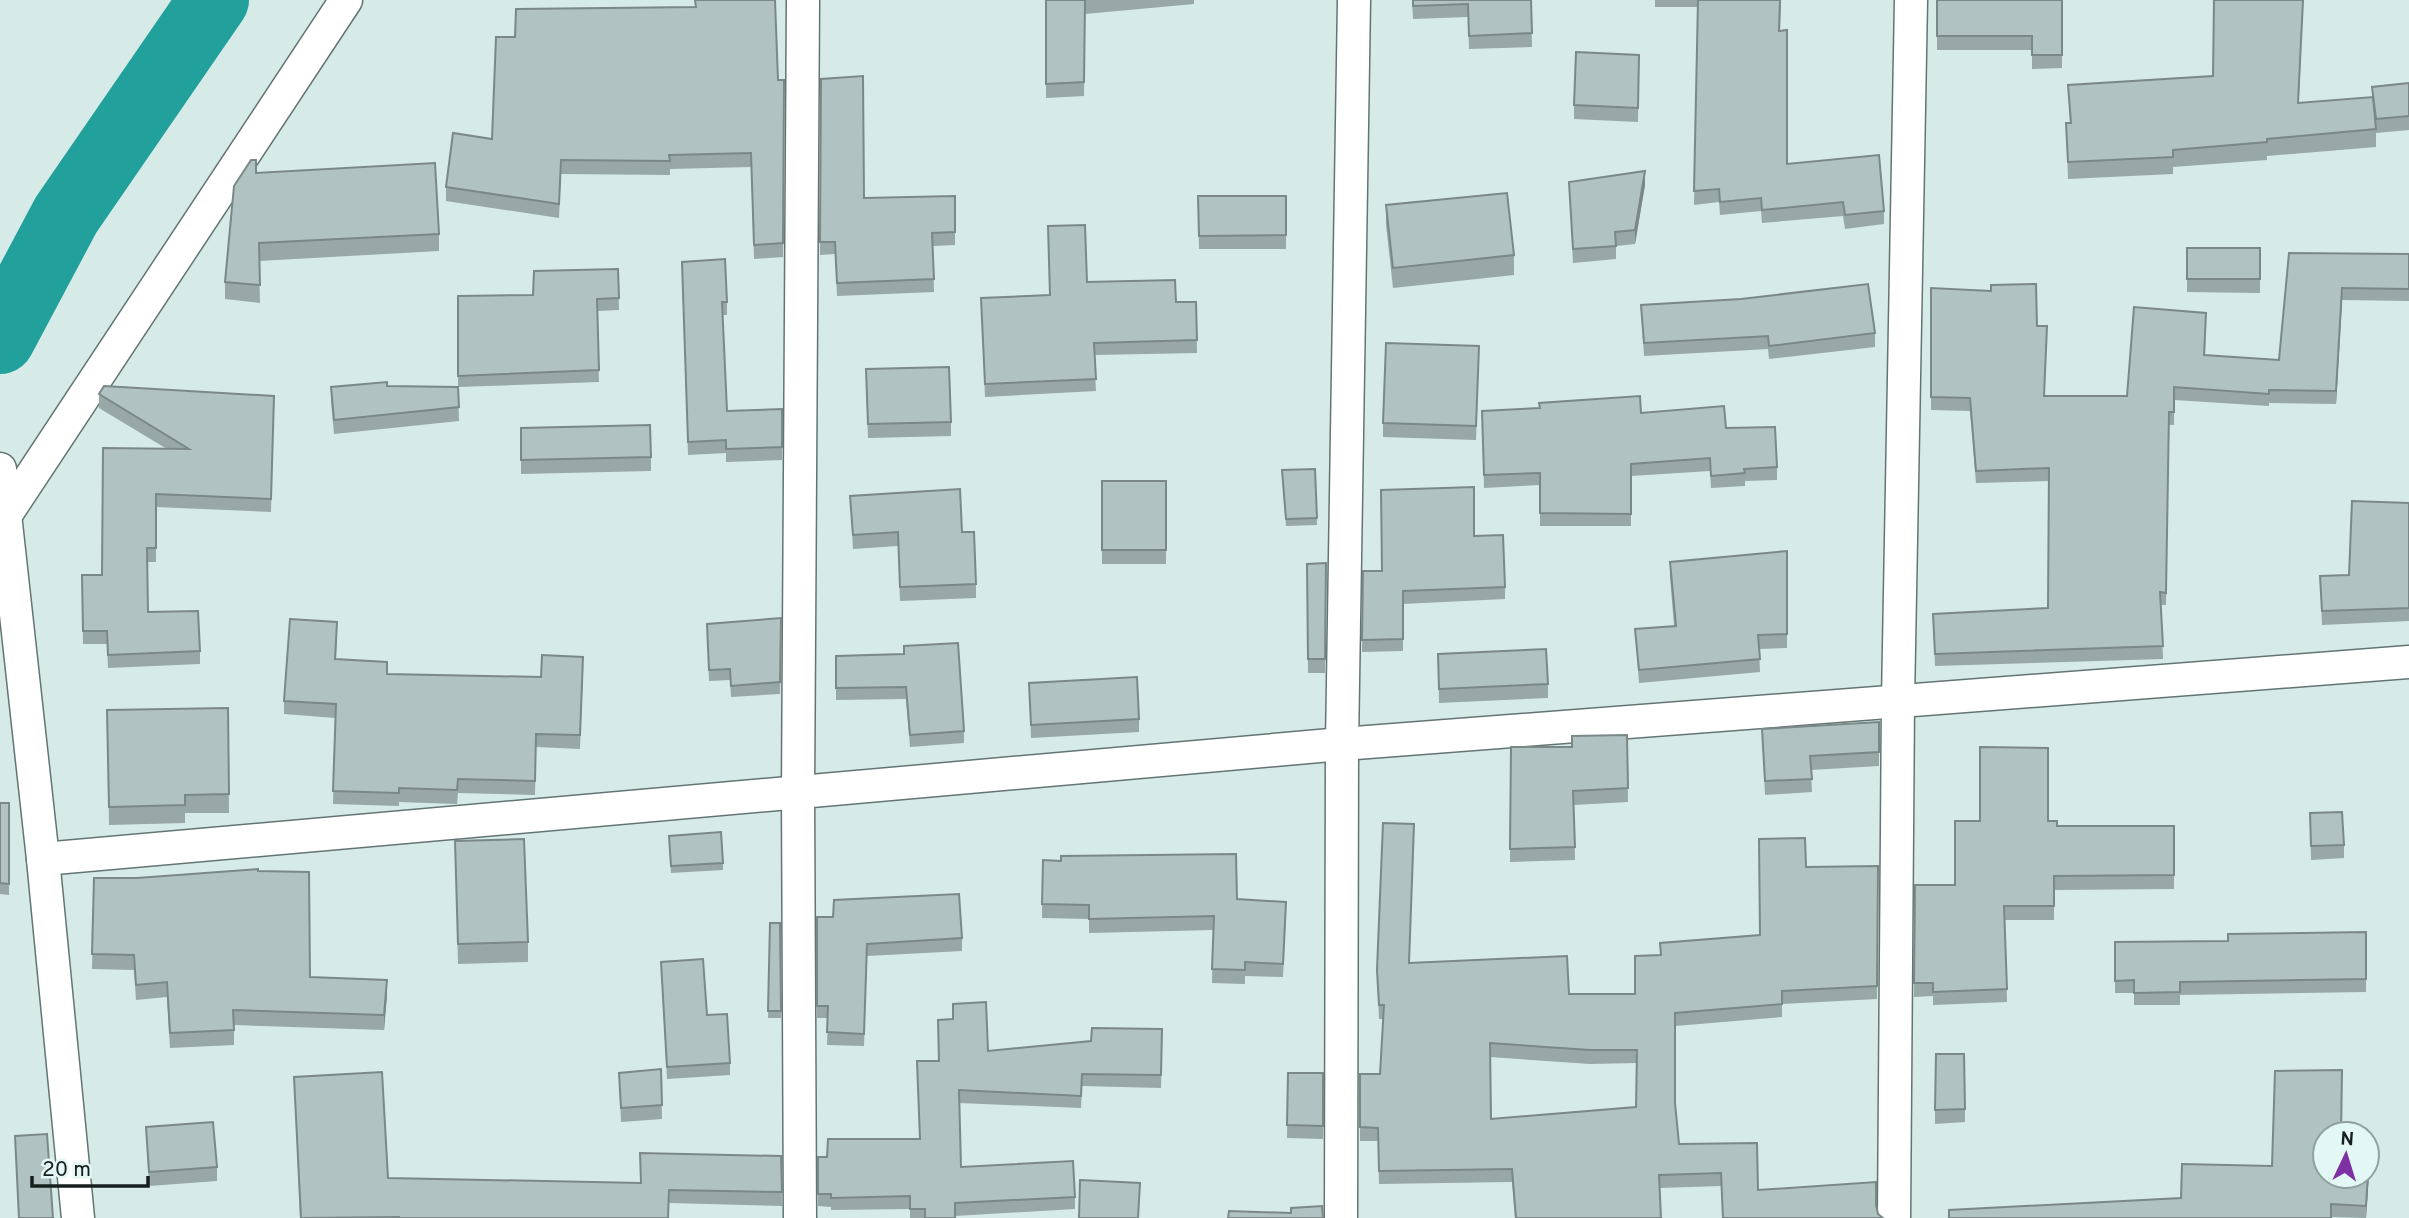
<svg xmlns="http://www.w3.org/2000/svg" width="2409" height="1218" font-family="Overpass,sans-serif">
  <style>
    .lines { fill: none; stroke-linecap: round; stroke-linejoin: round }
    .river { stroke: #22a09b; stroke-width: 70 }
    .street-casing { stroke: #637573; stroke-width: 35 }
    .street { stroke: #fff; stroke-width: 32 }
    .wall { fill: #97a8a7; fill-rule: evenodd }
    .shaded-wall { fill: #7b8888 }
    .building { fill: #b0c3c2; stroke: #7b8888; stroke-width: 2; fill-rule: evenodd }
  </style>
  <rect width="100%" height="100%" fill="#d6eae8"/>
  <g class="lines">
    <path class="river" d="M0,339L66,215L214,0"/>
    <defs>
      <g id="street">
        <path d="M0,469L43,859L78,1218"/>
        <path d="M1,522L346,0"/>
        <path d="M43,859L1342,744L2409,662"/>
        <path d="M800,1218L798,794L803,0"/>
        <path d="M1341,1218L1342,744L1354,0"/>
        <path d="M1894,1218L1898,701L1911,0"/>
      </g>
    </defs>
    <use href="#street" class="street-casing"/>
    <use href="#street" class="street"/>
  </g>
  <g class="wall">
    <path d="M1046,0H1194V4L1085,14L1084,96L1046,98Z"/>
    <path d="M1412,0H1531L1532,47L1469,49L1468,17L1413,19Z"/>
    <path d="M1655,0H1781L1780,31L1787,164L1884,211V224L1845,229L1843,216L1762,223L1761,211L1720,215L1719,202L1694,205L1698,7H1655Z"/>
    <path d="M1937,0H2062V68L2032,69V50H1937Z"/>
    <path d="M695,7L778,80H784L783,257L754,259L751,167L670,169V175L561,174L559,218L446,201V187L492,139L515,37Z"/>
    <path d="M1639,55L1638,122L1574,119V105Z"/>
    <path d="M821,79L864,198L955,196V245L933,246L934,292L837,296L835,254L820,255Z"/>
    <path d="M2409,83V130L2376,133V147L2267,156V160L2173,167V174L2068,179L2066,123H2070L2068,85L2299,103L2372,97V87Z"/>
    <path d="M256,173L439,234V251L259,261L260,303L225,299V282Z"/>
    <path d="M1569,182L1645,185L1635,244L1616,246V259L1573,263Z"/>
    <path d="M1198,196H1286V249H1199Z"/>
    <path d="M1386,205L1514,255V275L1393,288L1386,225Z"/>
    <path d="M2187,248H2260V293L2187,292Z"/>
    <path d="M2289,253L2409,254V301L2342,300L2336,404L2269,403V406L2174,400V425H2169L2166,605H2161L2163,659L1935,666L1933,614L2048,608L2049,481L1976,483L1970,411L1931,410V288L2045,396H2127L2206,325L2205,355L2279,360Z"/>
    <path d="M618,269L619,310L597,311L599,382L458,387V296L533,295Z"/>
    <path d="M682,275L727,302V315H722L727,411L782,409V460L726,462V453L688,455Z"/>
    <path d="M1087,282L1176,302H1196L1197,353L1094,355L1096,391L985,397L981,298L1050,295Z"/>
    <path d="M1641,305L1875,333V347L1769,359L1768,349L1644,356Z"/>
    <path d="M1479,360L1476,440L1383,437V423Z"/>
    <path d="M866,383L951,422V436L868,438Z"/>
    <path d="M387,386L458,387L459,421L334,434L331,401V387Z"/>
    <path d="M99,394L274,396L271,512L156,507V562H147L148,612L200,651V664L108,668L107,644H83L82,575H102L167,449L99,408Z"/>
    <path d="M1482,411L1641,413L1726,428L1777,467V480L1745,481V486L1711,488L1710,471L1631,476V526H1540V485L1484,488Z"/>
    <path d="M521,428L651,457V471L521,474Z"/>
    <path d="M1315,469L1317,525L1286,526L1282,477Z"/>
    <rect x="1102" y="481" width="64" height="83"/>
    <path d="M850,496L962,532L976,584V598L900,601L898,546L853,549Z"/>
    <path d="M2409,503V621L2322,625L2320,576L2349,575Z"/>
    <path d="M1474,536L1505,587V599L1403,604V651L1362,652L1363,571H1382Z"/>
    <path d="M1787,551V648L1759,649L1760,672L1639,683L1635,629L1674,626L1670,576V562Z"/>
    <path d="M1326,563L1325,673H1308L1307,564Z"/>
    <path d="M781,618L780,694L731,697L730,680L709,681L707,624Z"/>
    <path d="M337,636L336,659L387,674L541,677L583,671L580,749L536,747L535,795L458,793L457,804L399,802V806L333,804L335,718L284,714V701Z"/>
    <path d="M904,654L964,731V743L910,747L906,699L836,700V656Z"/>
    <path d="M1438,654L1548,684V698L1439,703Z"/>
    <path d="M1029,683L1139,719V732L1031,738Z"/>
    <path d="M228,708L229,813H185V823L109,825L107,710Z"/>
    <path d="M1879,722V766L1811,770L1812,792L1765,795L1762,729Z"/>
    <path d="M1627,735L1628,802L1574,805L1575,860L1510,862L1511,747H1572Z"/>
    <path d="M0,803H9V895L0,894Z"/>
    <path d="M2310,813L2344,845V858L2311,860Z"/>
    <path d="M2048,821L2057,826L2174,875V889L2054,890V920H2005L2007,1002L1933,1005V996L1914,997L1915,885H1955Z"/>
    <path d="M455,841L528,942V962L458,964Z"/>
    <path d="M669,843L723,863V870L671,873Z"/>
    <path d="M1878,866L1877,999L1782,1004V1017L1675,1026V1103L1679,1144L1758,1190L1876,1205L1878,1214L1883,1218H1723L1721,1186L1659,1188L1661,1218H1515L1512,1182L1379,1184L1378,1141H1360V1074H1380L1383,1019H1379L1377,970L1410,963L1569,994H1635L1660,955V943L1760,935L1806,867ZM1490,1057L1590,1064L1637,1063L1636,1107L1491,1119Z"/>
    <path d="M258,871L310,977L387,995L384,1030L234,1025V1045L170,1048L167,997L136,1000L134,970L92,969L94,878H137Z"/>
    <path d="M1237,899L1286,915L1283,977L1245,976V984L1212,983L1213,930L1089,933V919L1042,918V904Z"/>
    <path d="M817,917L962,938V951L867,956L864,1046L827,1045L828,1018H817Z"/>
    <path d="M770,923H780L781,1018H768Z"/>
    <path d="M2366,932V992L2180,995V1005H2134V993H2115V942L2228,941Z"/>
    <path d="M661,962L707,1015L730,1063V1075L667,1079Z"/>
    <path d="M938,1020L988,1051L1091,1041L1162,1029L1161,1088L1082,1086L1081,1108L959,1103L961,1167L1075,1197V1209L955,1216V1218H910V1209L831,1210V1207L818,1206V1157H827L920,1139L939,1061Z"/>
    <path d="M661,1069L662,1119L621,1122L619,1073Z"/>
    <path d="M1288,1073H1323V1139L1287,1138Z"/>
    <path d="M294,1077L388,1178L641,1183L781,1156L782,1206L669,1203L668,1218H300Z"/>
    <path d="M1965,1109V1122L1935,1124V1110Z"/>
    <path d="M146,1127L217,1167V1181L149,1186Z"/>
    <path d="M2369,1172L2366,1218L2331,1217L2181,1198L2325,1176Z"/>
  </g>
  <g class="shaded-wall">
    <path d="M2303,0L2298,120V103Z"/>
    <path d="M1645,171V185L1635,244V230Z"/>
    <path d="M2342,288V300L2336,404V391Z"/>
    <path d="M387,980V995L384,1030V1015Z"/>
    <path d="M2369,1159V1172L2366,1218V1206Z"/>
  </g>
  <g class="building">
    <path d="M695,0H775L778,80H784L783,243L754,245L751,153L669,155L670,161L561,160L559,204L446,187L453,133L492,139L496,37H515L516,9L696,7Z"/>
    <path d="M1046,0H1085L1084,82L1046,84Z"/>
    <path d="M1413,0H1531L1532,33L1469,36L1468,4L1413,6Z"/>
    <path d="M1698,0H1780L1779,31L1787,30V164L1879,155L1884,211L1845,215L1843,202L1762,210L1761,198L1720,202L1719,189L1694,191Z"/>
    <path d="M1937,0H2062V55H2032V36H1937Z"/>
    <path d="M2214,0H2303L2298,103L2373,97L2376,129L2267,139V142L2173,150V157L2068,162L2066,123H2071L2068,85L2213,76Z"/>
    <path d="M1576,52L1639,55L1638,108L1574,105Z"/>
    <path d="M863,76L864,198L955,196V232L932,233L934,279L837,283L835,242H820L821,79Z"/>
    <path d="M2409,83V116L2376,119L2372,87Z"/>
    <path d="M251,160H256V173L435,163L439,234L259,243L260,285L225,282L234,186Z"/>
    <path d="M1645,171L1635,230L1615,232L1616,246L1573,249L1569,182Z"/>
    <path d="M1507,193L1514,255L1393,268L1386,205Z"/>
    <path d="M1198,196H1286V235L1199,236Z"/>
    <path d="M1085,225L1087,282L1175,280L1176,302H1196L1197,340L1094,343L1096,379L985,384L981,298L1050,295L1048,226Z"/>
    <rect x="2187" y="248" width="73" height="31"/>
    <path d="M2289,253L2409,254V289L2342,288L2336,391L2269,390V394L2174,387V412H2169L2166,593L2160,592L2163,646L1935,654L1933,614L2048,608L2049,468L1976,471L1970,398L1931,397V288L1991,291V285L2036,284L2037,326H2047L2044,396H2127L2134,307L2206,313L2204,355L2279,360Z"/>
    <path d="M725,259L727,302H722L727,411L782,409V447L726,449V440L688,442L682,262Z"/>
    <path d="M618,269L619,298L597,299L599,370L458,376V296L533,295L534,271Z"/>
    <path d="M1868,284L1875,333L1769,346L1768,336L1644,343L1641,305L1741,299Z"/>
    <path d="M1386,343L1479,346L1476,426L1383,423Z"/>
    <path d="M949,367L951,422L868,424L866,369Z"/>
    <path d="M387,382V386L458,387L459,407L334,420L331,387Z"/>
    <path d="M104,386L274,396L271,499L156,494V548H147L148,612L198,611L200,651L108,655L107,631H83L82,575H102L103,448L189,449L99,394Z"/>
    <path d="M1640,396L1641,413L1724,406L1726,428L1775,427L1777,467L1744,469L1745,473L1711,476L1710,458L1631,464V514L1540,513V473L1484,475L1482,411L1540,408L1539,403Z"/>
    <path d="M650,425L651,457L521,460V428Z"/>
    <path d="M1315,469L1317,518L1286,519L1282,470Z"/>
    <rect x="1102" y="481" width="64" height="69"/>
    <path d="M1474,487V536L1503,535L1505,587L1403,591V639L1362,640L1363,571H1382L1381,490Z"/>
    <path d="M960,489L962,532H974L976,584L900,587L898,532L853,535L850,496Z"/>
    <path d="M2352,501L2409,503V608L2322,611L2320,576L2349,575Z"/>
    <path d="M1787,551V634L1758,635L1760,659L1639,670L1635,629L1676,626L1670,562Z"/>
    <path d="M1326,563L1325,659H1308L1307,564Z"/>
    <path d="M781,618L780,682L731,686L730,669L709,670L707,624Z"/>
    <path d="M290,619L337,622L335,659L387,662V674L541,677L542,655L583,657L580,735L536,734L535,781L458,779L457,790L399,788V793L333,791L336,704L284,701Z"/>
    <path d="M958,643L964,731L910,735L906,687L836,688V656L904,654V646Z"/>
    <path d="M1546,649L1548,684L1439,689L1438,654Z"/>
    <path d="M1137,677L1139,719L1031,725L1029,683Z"/>
    <path d="M228,708L229,794L185,795V805L109,807L107,710Z"/>
    <path d="M1879,722V752L1810,756L1812,779L1765,781L1762,729Z"/>
    <path d="M1627,735L1628,788L1573,791L1575,847L1510,849L1511,747H1572V736Z"/>
    <path d="M1980,747L2048,748V821H2057V826H2174V875L2054,876V906H2004L2007,989L1933,992V983H1914L1915,885H1955V821H1980Z"/>
    <path d="M0,803H9V884L0,883Z"/>
    <path d="M2342,812L2344,845L2311,846L2310,813Z"/>
    <path d="M1383,823L1414,824L1409,963L1567,956L1569,994H1635V956L1661,955L1660,943L1760,935L1759,839L1805,838L1806,867L1878,866L1877,986L1782,991V1004L1675,1013V1103L1679,1144L1757,1143L1758,1190L1876,1182V1205L1878,1214L1883,1218H1723L1721,1173L1659,1175L1661,1218H1516L1512,1169L1379,1171L1378,1128L1360,1127V1074H1380L1384,1005H1379L1377,970ZM1490,1043L1590,1050H1637L1636,1107L1491,1119Z"/>
    <path d="M721,832L723,863L671,866L669,836Z"/>
    <path d="M524,839L528,942L458,944L455,841Z"/>
    <path d="M1236,854L1237,899L1286,902L1283,964L1245,962V970L1212,969L1214,916L1089,919V905L1042,904L1043,860L1061,861V856Z"/>
    <path d="M258,869V871L309,872L310,977L387,980L384,1015L233,1010L234,1030L170,1033L167,982L136,985L134,955L92,954L94,878H137Z"/>
    <path d="M959,894L962,938L867,944L864,1034L827,1032L828,1006H817V917H833L834,900Z"/>
    <path d="M770,923H780L781,1011H768Z"/>
    <path d="M2366,932V979L2180,982V992L2134,993V980L2115,981V942L2228,941V934Z"/>
    <path d="M703,959L707,1015L727,1014L730,1063L667,1067L661,962Z"/>
    <path d="M986,1002L988,1051L1091,1041L1092,1028L1162,1029L1161,1075L1082,1074L1081,1096L959,1090L961,1167L1073,1161L1075,1197L955,1203V1218H925V1209H910V1196L831,1198V1194H818V1157H827L828,1139H920L917,1061H939L938,1020L953,1019V1004Z"/>
    <path d="M1936,1054H1964L1965,1109L1935,1110Z"/>
    <path d="M661,1069L662,1105L621,1108L619,1073Z"/>
    <path d="M2342,1070L2341,1134H2325V1176H2367V1159H2369L2366,1206L2331,1204V1218H1949V1210L2181,1198L2182,1164L2272,1166L2275,1071Z"/>
    <path d="M382,1072L388,1178L641,1183L640,1153L781,1156L782,1192L669,1190L668,1218H399V1217L301,1218L294,1077Z"/>
    <path d="M1288,1073H1323V1126L1287,1125Z"/>
    <path d="M213,1122L217,1167L149,1172L146,1127Z"/>
    <path d="M47,1134L53,1218H19L15,1136Z"/>
    <path d="M1080,1180L1140,1183L1138,1218H1079Z"/>
    <path d="M1322,1206L1323,1218H1228L1229,1211L1291,1213V1208Z"/>
  </g>
  <g transform="translate(2346 1155) rotate(4)"><circle r="33" fill="#e3f7f5" stroke="#91a19f" stroke-width="2"/>
  <path d="M0-5L12 26L0 18L-12 26Z" fill="#7d31a2"/>
  <text y="-10" font-size="19" font-weight="bold" text-anchor="middle" fill="#171f1e">N</text>
  </g>
  <path d="M32 1176v10h116v-10" fill="none" stroke="#171f1e" stroke-width="3.5"/>
  <text x="42" y="1176" font-size="21" fill="#171f1e" stroke="#e3f7f5" stroke-width="5" paint-order="stroke">20 m</text>
</svg>
